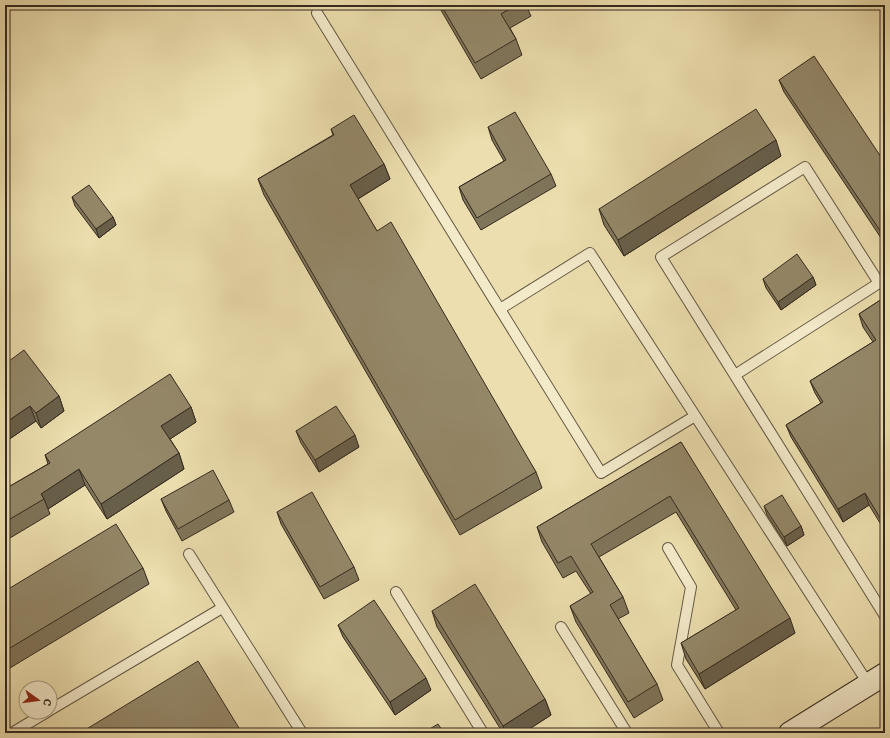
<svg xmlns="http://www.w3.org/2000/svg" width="890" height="738" font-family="Alegreya,serif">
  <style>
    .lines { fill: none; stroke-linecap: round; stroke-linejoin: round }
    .lane-casing { stroke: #625743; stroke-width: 12 }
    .secondary-casing { stroke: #342a1f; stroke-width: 24 }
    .lane { stroke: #f3eaca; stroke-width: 10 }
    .secondary { stroke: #f3eaca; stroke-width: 22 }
    .wall { fill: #7f755a; stroke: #342a1f }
    .shaded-wall { fill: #685f4a; stroke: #342a1f }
    .building { fill: #948869; stroke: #342a1f }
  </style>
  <rect width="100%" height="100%" fill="#ecdeae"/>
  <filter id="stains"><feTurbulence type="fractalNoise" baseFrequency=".005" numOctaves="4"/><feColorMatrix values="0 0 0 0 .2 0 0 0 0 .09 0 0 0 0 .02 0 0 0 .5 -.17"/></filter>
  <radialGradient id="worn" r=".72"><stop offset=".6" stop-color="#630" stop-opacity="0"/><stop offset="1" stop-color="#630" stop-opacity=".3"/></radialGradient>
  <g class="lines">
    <defs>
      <g id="lane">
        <path d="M317,13L601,473L695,416"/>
        <path d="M500,309L590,253L869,685"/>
        <path d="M735,375L879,283L805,167L661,257L885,616"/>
        <path d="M668,548L691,587L677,665L719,733"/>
        <path d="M189,554L302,733"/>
        <path d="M396,592L483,733"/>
        <path d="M561,627L627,733"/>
        <path d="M50,710L222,608"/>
        <path d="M12,733L47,712"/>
      </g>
      <path id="secondary" d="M790,733L885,674"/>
    </defs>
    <use href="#lane" class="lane-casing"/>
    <use href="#secondary" class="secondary-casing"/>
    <use href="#lane" class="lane"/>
    <use href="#secondary" class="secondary"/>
  </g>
  <g class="wall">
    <path d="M438,5H526L531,16L510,28L516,39L522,55L481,79Z"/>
    <path d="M779,80L885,163V244L784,92Z"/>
    <path d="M488,127L551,174L556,186L481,230L463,200L459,187L504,161L492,140Z"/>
    <path d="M331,129L384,164L390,179L358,199L377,231L536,472L542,488L460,535L264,195L258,179L333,135Z"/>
    <path d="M781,156L624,256L604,225L599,209Z"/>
    <path d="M72,197L113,217L116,225L99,238L75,206Z"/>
    <path d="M813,277L816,285L781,310L766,288L763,279Z"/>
    <path d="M885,297V531L869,505L843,522L791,437L786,425L821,403L815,393L810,381L873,342L863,327L859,314Z"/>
    <path d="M5,364L59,396L64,411L41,428L36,421L5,442Z"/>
    <path d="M191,407L196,422L170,439L179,453L184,469L107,519L85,485L48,509L50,514L5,541V489L48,464L45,455Z"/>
    <path d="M296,431L359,447L319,472L301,443Z"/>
    <path d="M681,442L795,633L705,689L686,659L681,643L736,610L676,512L599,557L623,597L629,613L618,619L657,684L663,700L634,718L576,622L570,606L591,594L576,571L563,578L542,542L537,527Z"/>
    <path d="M161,499L229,500L234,512L182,541L166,511Z"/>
    <path d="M764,506L801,526L804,535L787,546L767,515Z"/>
    <path d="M277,512L354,567L359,580L324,599L281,524Z"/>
    <path d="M143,568L149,584L5,671V591Z"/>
    <path d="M432,611L545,699L551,715L523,733H503L437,627Z"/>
    <path d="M338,625L431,690L395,715L343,637Z"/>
  </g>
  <g class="shaded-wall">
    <path d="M776,140L781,156L624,256L618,240Z"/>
    <path d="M384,164L390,179L356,200L350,185Z"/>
    <path d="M113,217L116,225L99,238L96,229Z"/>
    <path d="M813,277L816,285L781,310L778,302Z"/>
    <path d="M59,396L64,411L41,428L36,413Z"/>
    <path d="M30,406L36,421L5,442V423Z"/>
    <path d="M191,407L196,422L167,441L161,426Z"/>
    <path d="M355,435L359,447L319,472L315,460Z"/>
    <path d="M179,453L184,469L107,519L101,504Z"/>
    <path d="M79,469L85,485L48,509L44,499L41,494Z"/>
    <path d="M865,493L869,505L843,522L838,509Z"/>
    <path d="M801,526L804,535L787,546L784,537Z"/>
    <path d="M790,618L795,633L705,689L699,674Z"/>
    <path d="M426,678L431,690L395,715L390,702Z"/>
    <path d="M545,699L551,715L523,733H505L503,726Z"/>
  </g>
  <g class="building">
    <path d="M441,5H517L501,14L516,39L475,63Z"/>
    <path d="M814,56L885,163V238L779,80Z"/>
    <path d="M756,109L776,140L618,240L599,209Z"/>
    <path d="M515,112L551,174L477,218L459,187L506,160L488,127Z"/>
    <path d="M354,115L384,164L350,185L377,231L391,222L536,472L455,520L258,179L334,135L331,129Z"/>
    <path d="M89,185L113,217L96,229L72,197Z"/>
    <path d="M797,254L813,277L778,302L763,279Z"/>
    <path d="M885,297V526L865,493L838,509L786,425L823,402L810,381L876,340L859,314Z"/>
    <path d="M24,350L59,396L36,413L30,406L5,423V364Z"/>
    <path d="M170,374L191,407L161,426L179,453L101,504L79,469L41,494L44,499L5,522V489L50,463L45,455Z"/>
    <path d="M336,406L355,435L315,460L296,431Z"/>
    <path d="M681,442L790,618L699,674L681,643L739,608L670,496L591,544L623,597L610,605L657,684L628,702L570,606L593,592L571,556L558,563L537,527Z"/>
    <path d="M213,470L229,500L178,529L161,499Z"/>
    <path d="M312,492L354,567L320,587L277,512Z"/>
    <path d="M782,495L801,526L784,537L764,506Z"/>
    <path d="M116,524L143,568L5,651V591Z"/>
    <path d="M475,584L545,699L503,726L432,611Z"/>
    <path d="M374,600L426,678L390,702L338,625Z"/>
    <path d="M198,661L242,733H80Z"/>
    <path d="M438,724L444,733H423Z"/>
  </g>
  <rect width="890" height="738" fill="none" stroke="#ecdeae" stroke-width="20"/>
  <rect x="6" y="6" width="878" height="726" fill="none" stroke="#342a1f" stroke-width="2"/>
  <rect x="10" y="10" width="870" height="718" fill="none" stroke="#342a1f"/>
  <g transform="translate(38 700) rotate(104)"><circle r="19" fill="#f3eaca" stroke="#a79d86"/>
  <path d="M0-3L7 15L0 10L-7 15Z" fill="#8f2418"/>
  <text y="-6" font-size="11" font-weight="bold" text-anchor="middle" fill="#342a1f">С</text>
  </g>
  <rect width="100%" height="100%" filter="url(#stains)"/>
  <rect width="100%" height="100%" fill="url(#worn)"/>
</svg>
